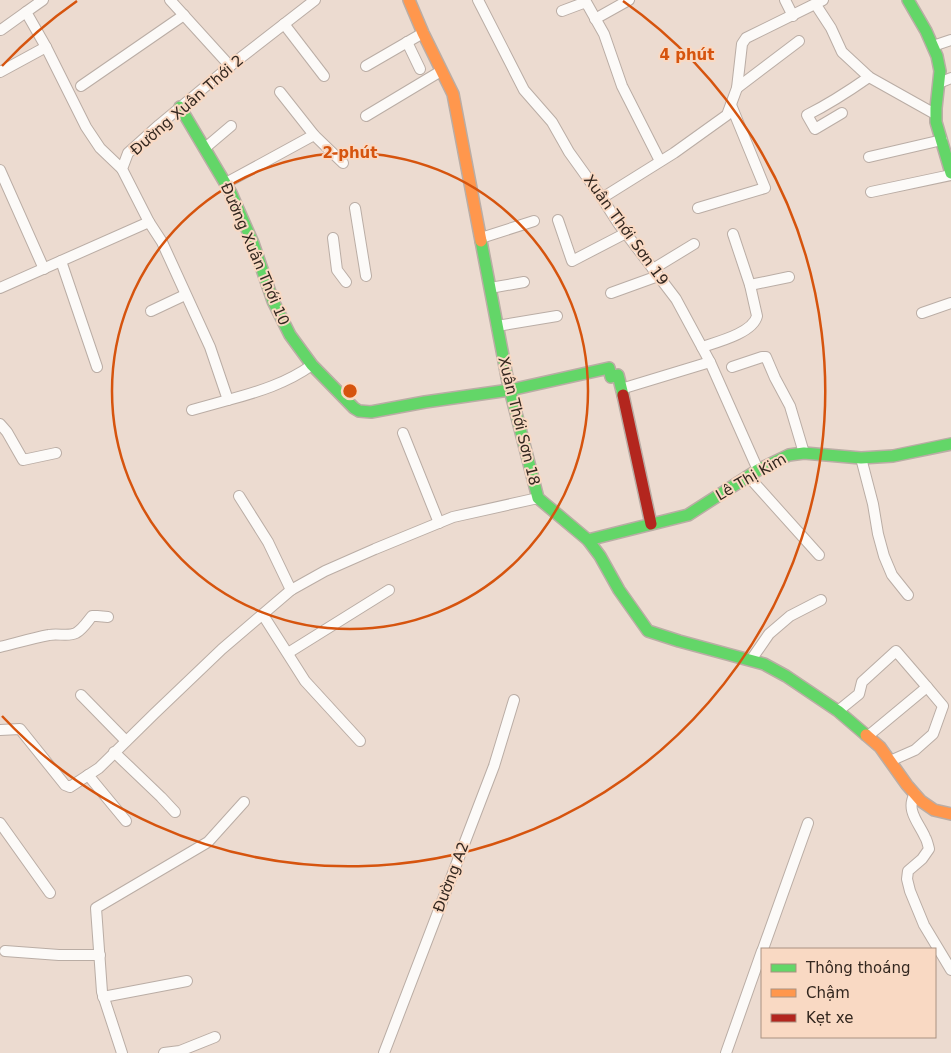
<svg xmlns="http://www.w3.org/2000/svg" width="951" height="1053" font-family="'DejaVu Sans',sans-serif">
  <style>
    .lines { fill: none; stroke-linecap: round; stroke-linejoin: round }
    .street-casing { stroke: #baada5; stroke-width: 12 }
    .fast-casing { stroke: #baada5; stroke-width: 14 }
    .slow-casing { stroke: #baada5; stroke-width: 14 }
    .jam-casing { stroke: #baada5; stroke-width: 14 }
    .street { stroke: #fcfaf8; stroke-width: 10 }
    .fast { stroke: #63d668; stroke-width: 11 }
    .slow { stroke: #ff974d; stroke-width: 11 }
    .jam { stroke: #b3261e; stroke-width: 11 }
    .ring { fill: none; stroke: #d6540e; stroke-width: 2.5 }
    .labels { text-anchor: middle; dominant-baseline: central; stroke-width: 4; stroke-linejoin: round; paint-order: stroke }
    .street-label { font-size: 15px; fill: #33271f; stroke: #f9d9c3 }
    .centre { fill: #d6540e; stroke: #f9d9c3; stroke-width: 2.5 }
    .ring-label { font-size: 15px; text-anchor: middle; font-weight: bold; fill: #d6540e; stroke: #f9d9c3; stroke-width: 4; stroke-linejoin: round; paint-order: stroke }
  </style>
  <rect width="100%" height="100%" fill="#ecdbd0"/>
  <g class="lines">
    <defs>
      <g id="street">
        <path d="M43,0L26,12L46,47L86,127L100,148L122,169"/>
        <path d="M170,0L230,66"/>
        <path d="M478,0L524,90L552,122L569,152L602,198L618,223L676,299L710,362L758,470"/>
        <path d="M785,0L793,16"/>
        <path d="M816,5L831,28L842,52L869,77L935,114"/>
        <path d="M562,11L586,2L604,34L622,86L660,161"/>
        <path d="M595,19L629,0"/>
        <path d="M284,24L324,76"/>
        <path d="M1,30L26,12"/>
        <path d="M407,42L420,69"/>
        <path d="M933,46L951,40"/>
        <path d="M366,66L423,33"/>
        <path d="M0,72L46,47"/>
        <path d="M939,83L951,78"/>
        <path d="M81,86L184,15"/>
        <path d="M737,88L799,41"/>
        <path d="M842,113L815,129L807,115C829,104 849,91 869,77"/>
        <path d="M366,116L441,71"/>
        <path d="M314,135L343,163"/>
        <path d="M205,148L231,126"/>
        <path d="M869,157L942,140"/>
        <path d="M0,170L44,269"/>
        <path d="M226,183L314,135L280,92"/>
        <path d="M871,192L951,175"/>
        <path d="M602,198L674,153L727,115L737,88L742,44L746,38L823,0"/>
        <path d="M355,208L366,276"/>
        <path d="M698,208L765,188L731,105"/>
        <path d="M558,220L572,261L626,233"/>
        <path d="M149,222L162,242L210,347L228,400L192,410"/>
        <path d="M333,238L337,270L346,282"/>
        <path d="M481,238L534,221"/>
        <path d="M61,261L97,367"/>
        <path d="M653,269L694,244"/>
        <path d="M750,285L789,277"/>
        <path d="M0,288L149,222L122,169L128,153L159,125L230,66L315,0"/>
        <path d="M490,288L524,282"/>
        <path d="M611,293L658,276"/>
        <path d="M151,311L185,295"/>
        <path d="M922,313L951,303"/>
        <path d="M497,326L557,316"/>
        <path d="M702,347C717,342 753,333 757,316L750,285L733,234"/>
        <path d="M732,367L762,357H766L775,378L790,406L804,453"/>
        <path d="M621,389L710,362"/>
        <path d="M228,400C258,392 287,383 312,365"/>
        <path d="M0,424L7,432L23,460L56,453"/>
        <path d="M403,433L439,523"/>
        <path d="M861,458L873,504L878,534L884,556L892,575L908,595"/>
        <path d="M748,476L819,555"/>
        <path d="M239,496L268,542L291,590"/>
        <path d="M263,615L305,681L360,741"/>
        <path d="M0,647C16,643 33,638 49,635C58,633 68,637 76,633C83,629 87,622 92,616H97L108,617"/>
        <path d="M288,653L389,590"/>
        <path d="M751,660L769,634L790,616L821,600"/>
        <path d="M81,695L126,741"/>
        <path d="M838,711L859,694L862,682L896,651L927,687L943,706L933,734L915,750L890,761"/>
        <path d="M0,730L20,729L65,785L70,787L99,768L155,713L222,649L291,590L325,571L375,549L453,517L538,498"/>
        <path d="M868,736L927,687"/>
        <path d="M114,752L161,797L175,812"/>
        <path d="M88,775L126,821"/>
        <path d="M915,794C905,810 919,823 925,837C927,840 928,845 929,849L922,859L908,871L907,879L910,891L924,925L951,970"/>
        <path d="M0,823L50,893"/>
        <path d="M763,949L808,823"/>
        <path d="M5,951L59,955H100"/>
        <path d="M103,997L187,981"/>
        <path d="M122,1053L102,992L96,908L208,842L244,802"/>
        <path d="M164,1053L180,1051L215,1037"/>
        <path d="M384,1053L494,766L514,700"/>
        <path d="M726,1053L762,951"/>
      </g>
      <g id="fast">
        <path d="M908,0L926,31L937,56L940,71L936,108V122L951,173"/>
        <path d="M180,107L231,193L253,243L273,301L290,335L312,365L354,408L359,411L371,412L425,402L510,390L609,368L611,377L618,375L623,395"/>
        <path d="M481,241L508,382L538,498L588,540L600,556L619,590L648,631L679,641L764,664L786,676L838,711L866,735"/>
        <path d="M588,540L688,515L758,470L789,455L804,453L861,458L893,456L951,444"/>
      </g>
      <g id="slow">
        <path d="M409,0L423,33L453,94L481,241"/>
        <path d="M866,735L880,747L907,785L921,801L934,810L951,814"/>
      </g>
      <path id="jam" d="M623,395L651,524"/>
    </defs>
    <use href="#street" class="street-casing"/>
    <use href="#fast" class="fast-casing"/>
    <use href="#slow" class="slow-casing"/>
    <use href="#jam" class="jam-casing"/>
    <use href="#street" class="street"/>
    <use href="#fast" class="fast"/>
    <use href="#slow" class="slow"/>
    <use href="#jam" class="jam"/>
  </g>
  <g class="ring">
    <circle cx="350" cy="391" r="238"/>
    <path d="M2 66A476 476 0 0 1 77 1M623 1A476 476 0 1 1 2 716"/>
  </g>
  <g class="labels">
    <g class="street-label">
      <text transform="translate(187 105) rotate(-41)">Đường Xuân Thới 2</text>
      <text transform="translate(626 230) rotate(54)">Xuân Thới Sơn 19</text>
      <text transform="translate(255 254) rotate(67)">Đường Xuân Thới 10</text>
      <text transform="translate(519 421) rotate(76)">Xuân Thới Sơn 18</text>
      <text transform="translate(751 477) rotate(-30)">Lê Thị Kim</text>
      <text transform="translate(451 877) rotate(-69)">Đường A2</text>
    </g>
  </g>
  <circle cx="350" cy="391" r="8" class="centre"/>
  <g class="ring-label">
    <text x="687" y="60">4 phút</text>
    <text x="350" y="158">2 phút</text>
  </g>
  <rect x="761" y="948" width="175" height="90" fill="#f9d9c3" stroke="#aa9281"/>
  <rect x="771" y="964" width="25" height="8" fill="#63d668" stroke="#aa9281"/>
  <text x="806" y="973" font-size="15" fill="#33271f">Thông thoáng</text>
  <rect x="771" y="989" width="25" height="8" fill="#ff974d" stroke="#aa9281"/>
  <text x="806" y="998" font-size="15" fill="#33271f">Chậm</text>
  <rect x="771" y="1014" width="25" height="8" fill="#b3261e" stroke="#aa9281"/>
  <text x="806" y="1023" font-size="15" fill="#33271f">Kẹt xe</text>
</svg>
